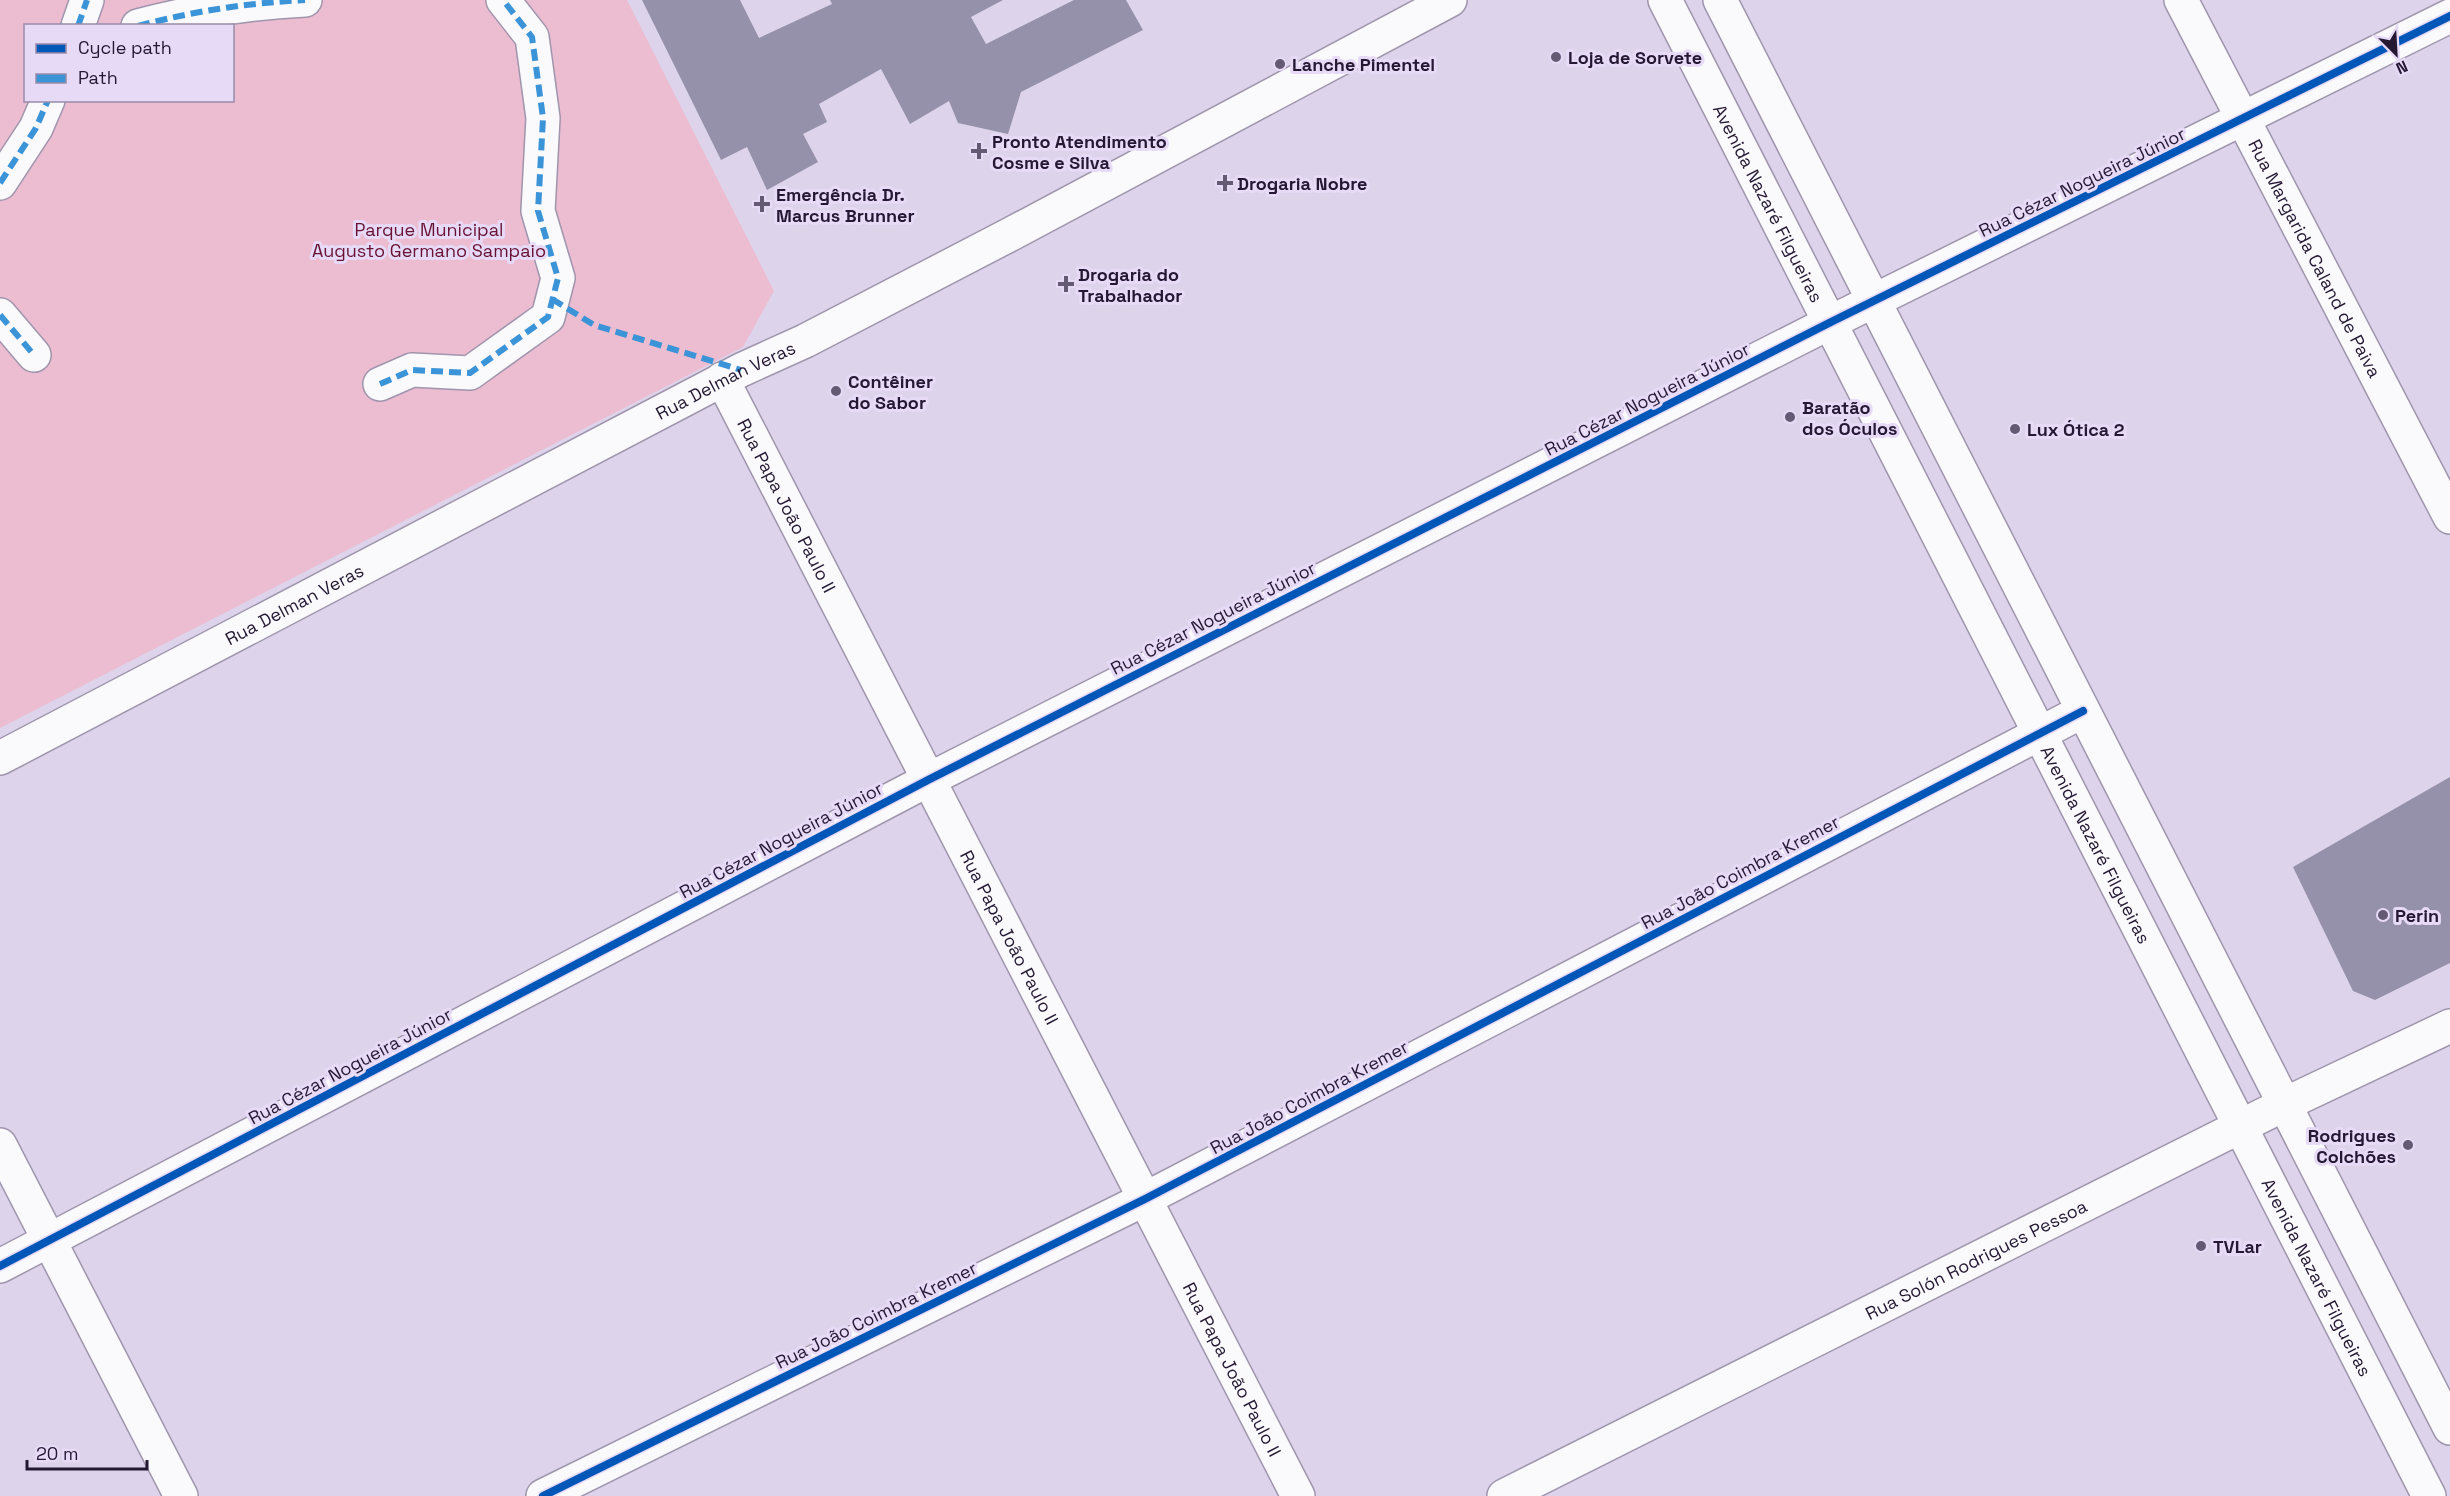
<svg xmlns="http://www.w3.org/2000/svg" width="2450" height="1496" font-family="'Space Grotesk',sans-serif">
  <style>
    .green { fill: #ecbcd1; fill-rule: evenodd }
    .building { fill: #9691aa }
    .lines { fill: none; stroke-linecap: round; stroke-linejoin: round }
    .minor-casing { stroke: #9f95ac; stroke-width: 36 }
    .tertiary-casing { stroke: #9f95ac; stroke-width: 36 }
    .secondary-casing { stroke: #9f95ac; stroke-width: 36 }
    .minor { stroke: #faf9fc; stroke-width: 33 }
    .tertiary { stroke: #faf9fc; stroke-width: 33 }
    .secondary { stroke: #faf9fc; stroke-width: 33 }
    .quiet { stroke: #3b93d8; stroke-width: 6; stroke-dasharray: 12 6; stroke-linecap: butt }
    .cycleway-casing { stroke: #e6daf7; stroke-width: 11 }
    .cycleway { stroke: #0057b8; stroke-width: 8 }
    .poi-dot { fill: #655a73; stroke: #e6daf7; stroke-width: 2 }
    .labels { text-anchor: middle; dominant-baseline: central; stroke-width: 6; stroke-linejoin: round; paint-order: stroke }
    .poi-label { font-size: 18px; font-weight: bold; fill: #241833; stroke: #e6daf7; text-anchor: start }
    .street-label { font-size: 18px; fill: #241833; stroke: #e6daf7 }
    .park-label { font-size: 18px; fill: #691132; stroke: #e6daf7 }
  </style>
  <rect width="100%" height="100%" fill="#ddd4eb"/>
  <path class="green" d="M0,0H627L774,291L743,347L0,728ZM26,26H232V100H26Z"/>
  <g class="building">
    <path d="M642,0H740L759,38L832,4L830,0H1003L971,17L986,44L1074,0H1126L1143,30L1021,92L1008,134L958,123L949,101L910,124L881,69L819,104L827,122L803,134L818,162L767,190L747,147L721,160Z"/>
    <path d="M2450,777V963L2375,1000L2353,991L2293,867Z"/>
  </g>
  <g class="lines">
    <defs>
      <g id="minor">
        <path id="s1" d="M2181,0L2450,517"/>
        <path d="M78,26L87,0"/>
        <path d="M138,26C194,11 247,3 305,0"/>
        <path d="M0,183L36,128L48,100"/>
        <path d="M0,315L34,355"/>
        <path id="s2" d="M722,379L1298,1496"/>
        <path d="M380,384L412,370L470,373L548,317L558,278L538,211L543,118L532,37L503,0"/>
        <path d="M0,1145L181,1496"/>
        <path d="M0,1266L928,780L1831,322L2450,16"/>
        <path d="M543,1496L1145,1199L2083,711"/>
      </g>
      <g id="tertiary">
        <path id="s3" d="M0,758L741,370L805,341L1011,234L1450,0"/>
        <path id="s4" d="M1504,1496L2283,1105L2450,1026"/>
      </g>
      <g id="secondary">
        <path id="s5" d="M1665,0L2429,1496"/>
        <path d="M1720,0L2450,1428"/>
      </g>
    </defs>
    <use href="#minor" class="minor-casing"/>
    <use href="#tertiary" class="tertiary-casing"/>
    <use href="#secondary" class="secondary-casing"/>
    <use href="#minor" class="minor"/>
    <use href="#tertiary" class="tertiary"/>
    <use href="#secondary" class="secondary"/>
    <g class="quiet">
      <path d="M78,26L87,0"/>
      <path d="M138,26C194,11 247,3 305,0"/>
      <path d="M0,183L36,128L48,100"/>
      <path d="M552,299L594,325L741,370"/>
      <path d="M0,315L34,355"/>
      <path d="M380,384L412,370L470,373L548,317L558,278L538,211L543,118L532,37L503,0"/>
    </g>
    <defs>
      <g id="cycleway">
        <path d="M0,1266L928,780L1831,322L2450,16"/>
        <path d="M543,1496L1145,1199L2083,711"/>
      </g>
    </defs>
    <use href="#cycleway" class="cycleway-casing"/>
    <use href="#cycleway" class="cycleway"/>
  </g>
  <g class="poi-dot">
    <circle cx="1556" cy="57" r="6"/>
    <circle cx="1280" cy="64" r="6"/>
    <path d="M976 142h6v6h6v6h-6v6h-6v-6h-6v-6h6z"/>
    <path d="M1222 174h6v6h6v6h-6v6h-6v-6h-6v-6h6z"/>
    <path d="M759 195h6v6h6v6h-6v6h-6v-6h-6v-6h6z"/>
    <path d="M1063 275h6v6h6v6h-6v6h-6v-6h-6v-6h6z"/>
    <circle cx="836" cy="391" r="6"/>
    <circle cx="1790" cy="417" r="6"/>
    <circle cx="2015" cy="429" r="6"/>
    <circle cx="2383" cy="915" r="6"/>
    <circle cx="2408" cy="1145" r="6"/>
    <circle cx="2201" cy="1246" r="6"/>
  </g>
  <g class="labels">
    <g class="poi-label">
      <text x="1568" y="57">Loja de Sorvete</text>
      <text x="1292" y="64">Lanche Pimentel</text>
      <text x="992" y="141">Pronto Atendimento<tspan x="992" dy="21">Cosme e Silva</tspan></text>
      <text x="1237" y="183">Drogaria Nobre</text>
      <text x="776" y="194">Emergência Dr.<tspan x="776" dy="21">Marcus Brunner</tspan></text>
      <text x="1078" y="274">Drogaria do<tspan x="1078" dy="21">Trabalhador</tspan></text>
      <text x="848" y="381">Contêiner<tspan x="848" dy="21">do Sabor</tspan></text>
      <text x="1802" y="407">Baratão<tspan x="1802" dy="21">dos Óculos</tspan></text>
      <text x="2027" y="429">Lux Ótica 2</text>
      <text x="2395" y="915">Perin</text>
      <text x="2396" y="1135" text-anchor="end">Rodrigues<tspan x="2396" dy="21">Colchões</tspan></text>
      <text x="2213" y="1246">TVLar</text>
    </g>
    <g class="street-label">
      <text transform="translate(2082 182) rotate(-26)">Rua Cézar Nogueira Júnior</text>
      <text stroke="none"><textPath href="#s5" startOffset="228">Avenida Nazaré Filgueiras</textPath></text>
      <text stroke="none"><textPath href="#s1" startOffset="291">Rua Margarida Caland de Paiva</textPath></text>
      <text stroke="none"><textPath href="#s3" startOffset="818">Rua Delman Veras</textPath></text>
      <text transform="translate(1647 399) rotate(-27)">Rua Cézar Nogueira Júnior</text>
      <text stroke="none"><textPath href="#s2" startOffset="142">Rua Papa João Paulo II</textPath></text>
      <text stroke="none"><textPath href="#s3" startOffset="332">Rua Delman Veras</textPath></text>
      <text transform="translate(1213 618) rotate(-27)">Rua Cézar Nogueira Júnior</text>
      <text transform="translate(781 840) rotate(-28)">Rua Cézar Nogueira Júnior</text>
      <text stroke="none"><textPath href="#s5" startOffset="948">Avenida Nazaré Filgueiras</textPath></text>
      <text transform="translate(1740 872) rotate(-28)">Rua João Coimbra Kremer</text>
      <text stroke="none"><textPath href="#s2" startOffset="628">Rua Papa João Paulo II</textPath></text>
      <text transform="translate(350 1066) rotate(-28)">Rua Cézar Nogueira Júnior</text>
      <text transform="translate(1309 1097) rotate(-28)">Rua João Coimbra Kremer</text>
      <text stroke="none"><textPath href="#s4" startOffset="528">Rua Solón Rodrigues Pessoa</textPath></text>
      <text stroke="none"><textPath href="#s5" startOffset="1434">Avenida Nazaré Filgueiras</textPath></text>
      <text transform="translate(876 1315) rotate(-26)">Rua João Coimbra Kremer</text>
      <text stroke="none"><textPath href="#s2" startOffset="1114">Rua Papa João Paulo II</textPath></text>
    </g>
    <g class="park-label">
      <text x="429" y="229">Parque Municipal<tspan x="429" dy="21">Augusto Germano Sampaio</tspan></text>
    </g>
  </g>
  <rect x="24" y="24" width="210" height="78" fill="#e6daf7" stroke="#988ca9" stroke-width="1.5"/>
  <rect x="36" y="44" width="30" height="9" fill="#0057b8" stroke="#988ca9" stroke-width="1.5"/>
  <text x="78" y="54" font-size="18" fill="#241833">Cycle path</text>
  <rect x="36" y="74" width="30" height="9" fill="#3b93d8" stroke="#988ca9" stroke-width="1.5"/>
  <text x="78" y="84" font-size="18" fill="#241833">Path</text>
  <g transform="translate(2396 54) rotate(156)" stroke="#e6daf7" stroke-width="4.5" paint-order="stroke">
  <path d="M0-4.5L10 22L0 15L-10 22Z" fill="#241833"/>
  <text y="-9" font-size="16" font-weight="bold" text-anchor="middle" fill="#241833">N</text>
  </g>
  <path d="M27 1460v9h120v-9" fill="none" stroke="#241833" stroke-width="3"/>
  <text x="36" y="1460" font-size="18" fill="#241833" stroke="#e6daf7" stroke-width="4.5" paint-order="stroke">20 m</text>
</svg>
